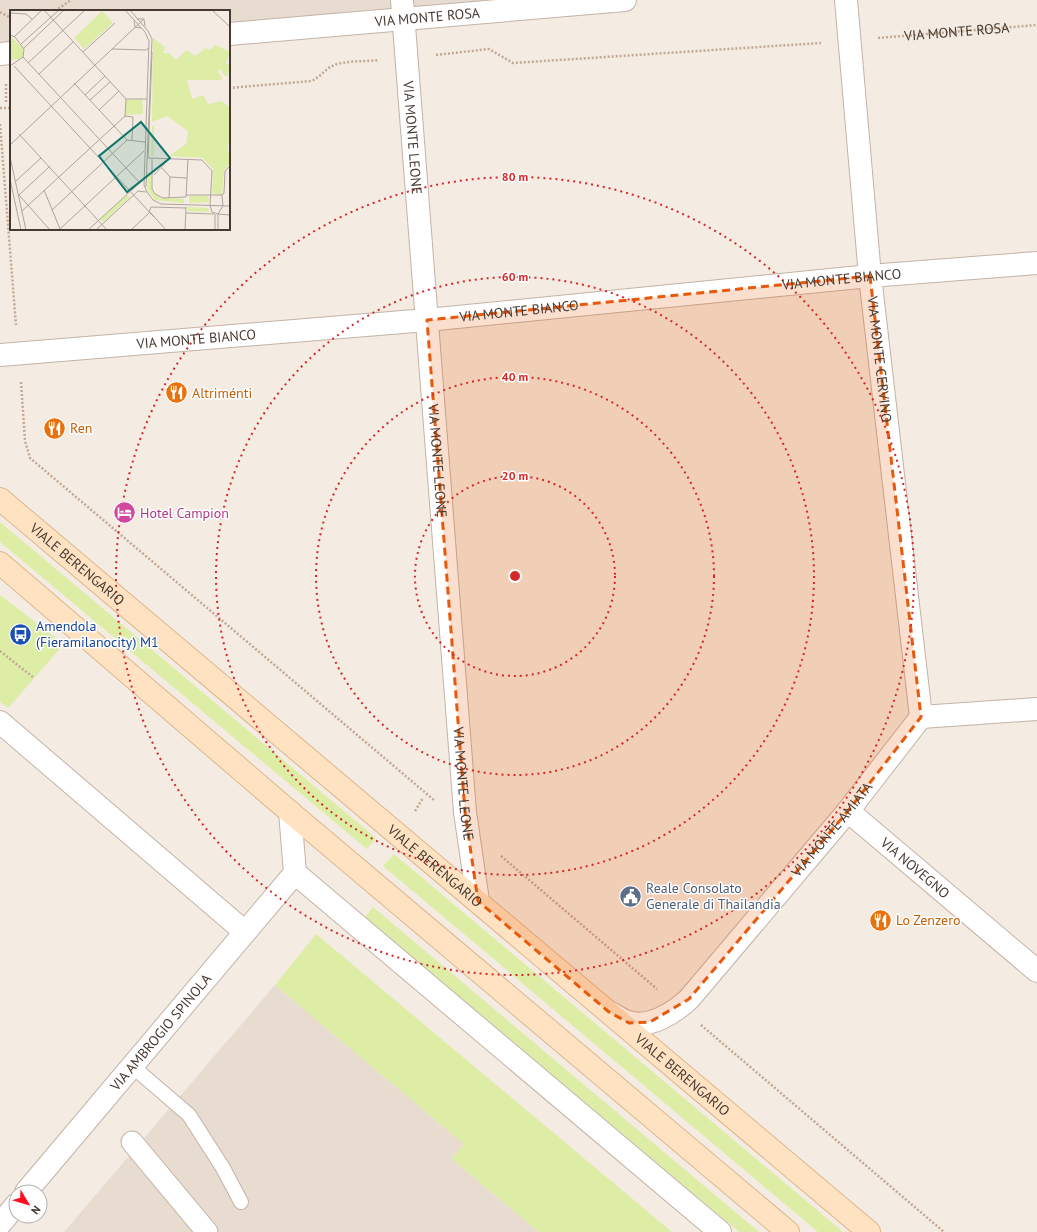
<svg xmlns="http://www.w3.org/2000/svg" width="1037" height="1232" font-family="'PT Sans',sans-serif">
  <style>
    .residential { fill: #e8dbd0 }
    .green { fill: #ddeda6 }
    .lines { fill: none; stroke-linecap: round; stroke-linejoin: round }
    .service-casing { stroke: #c3b3a7; stroke-width: 16 }
    .pedestrian-casing { stroke: #c3b3a7; stroke-width: 23 }
    .minor-casing { stroke: #c3b3a7; stroke-width: 24 }
    .secondary-casing { stroke: #dcb78e; stroke-width: 24 }
    .path { stroke: #c3a894; stroke-width: 2.5; stroke-dasharray: 2 2; stroke-linecap: butt }
    .service { stroke: #fff; stroke-width: 14 }
    .pedestrian { stroke: #fff; stroke-width: 21 }
    .minor { stroke: #fff; stroke-width: 22 }
    .secondary { stroke: #ffe2c1; stroke-width: 22 }
    .marked { fill: #e8590c; fill-opacity: 0.2; stroke: #e8590c; stroke-width: 3; stroke-dasharray: 8 5; stroke-linejoin: round }
    .ring { fill: none; stroke: #d62828; stroke-width: 2; stroke-dasharray: 2 4 }
    .labels { text-anchor: middle; dominant-baseline: central; stroke-width: 3; stroke-linejoin: round; paint-order: stroke }
    .street-label { font-size: 14px; fill: #463a32; stroke: #fff }
    .food-label { font-size: 14px; fill: #c56008; stroke: #fff; text-anchor: start }
    .hotel-label { font-size: 14px; fill: #b23c85; stroke: #fff; text-anchor: start }
    .transit-label { font-size: 14px; fill: #164399; stroke: #fff; text-anchor: start }
    .service-label { font-size: 14px; fill: #4e5e75; stroke: #fff; text-anchor: start }
    .inset-road { fill: none; stroke: #aea49c; stroke-width: 1 }
    .view { fill: #0f766e; fill-opacity: 0.15; stroke: #0f766e; stroke-width: 2 }
    .inset-edge { fill: none; stroke: #463a32; stroke-width: 2 }
    .centre { fill: #d62828; stroke: #fff; stroke-width: 2 }
    .ring-label { font-size: 12px; text-anchor: middle; font-weight: bold; fill: #d62828; stroke: #fff; stroke-width: 3; stroke-linejoin: round; paint-order: stroke }
  </style>
  <rect width="100%" height="100%" fill="#f4ebe2"/>
  <g class="residential">
    <path d="M0,0H597L229,31V11H11V50L0,51Z"/>
    <path d="M275,985L464,1144L452,1159L539,1232H64Z"/>
  </g>
  <g class="green">
    <path d="M0,522L376,838L367,849L0,542Z"/>
    <path d="M0,595L64,644L8,708L0,702Z"/>
    <path d="M394,854L843,1232H818L383,866Z"/>
    <path d="M373,907L759,1232H739L365,917Z"/>
    <path d="M316,934L672,1232H539L452,1159L464,1144L275,985Z"/>
  </g>
  <g class="lines">
    <defs>
      <path id="service" d="M132,1066L189,1115L223,1168L241,1202"/>
      <path id="pedestrian" d="M132,1142L207,1232"/>
      <g id="minor">
        <path id="s2" d="M402,0L465,812L478,901"/>
        <path id="s3" d="M846,0L870,276L921,717"/>
        <path id="s4" d="M229,34L625,0"/>
        <path d="M0,54L11,53"/>
        <path id="s5" d="M0,355L427,320L870,276L1037,263"/>
        <path d="M921,717L1037,709"/>
        <path d="M0,722L245,932"/>
        <path id="s6" d="M848,811L1037,971"/>
        <path d="M290,812L295,873L720,1232"/>
        <path id="s7" d="M611,1013C616,1016 622,1020 628,1022C649,1029 674,1013 689,999L848,811L921,717"/>
        <path id="s8" d="M26,1192L295,873"/>
        <path d="M0,1224L16,1205"/>
      </g>
      <g id="secondary">
        <path id="s9" d="M0,499L869,1232"/>
        <path d="M0,563L290,812L788,1232"/>
      </g>
    </defs>
    <use href="#service" class="service-casing"/>
    <use href="#pedestrian" class="pedestrian-casing"/>
    <use href="#minor" class="minor-casing"/>
    <use href="#secondary" class="secondary-casing"/>
    <g class="path">
      <path d="M55,11L71,0"/>
      <path d="M0,12L11,18"/>
      <path id="s1" d="M878,38L1037,25"/>
      <path d="M436,55L489,49L513,63L821,43"/>
      <path d="M6,84V102"/>
      <path d="M229,88L311,81C320,78 324,70 332,66C345,60 364,62 379,60"/>
      <path d="M0,108H11"/>
      <path d="M0,124L16,325"/>
      <path d="M21,382L25,441L30,458L434,800"/>
      <path d="M0,651L34,678"/>
      <path d="M415,811L423,798"/>
      <path d="M501,856L657,989"/>
      <path d="M701,1025L944,1232"/>
    </g>
    <use href="#service" class="service"/>
    <use href="#pedestrian" class="pedestrian"/>
    <use href="#minor" class="minor"/>
    <use href="#secondary" class="secondary"/>
  </g>
  <path class="marked" d="M870,276L921,717L848,811L689,999L650,1022L629,1023L609,1012L478,901L465,812L427,320Z"/>
  <g class="ring">
    <circle cx="515" cy="576" r="100"/>
    <circle cx="515" cy="576" r="199"/>
    <circle cx="515" cy="576" r="299"/>
    <circle cx="515" cy="576" r="399"/>
  </g>
  <defs>
    <symbol id="restaurant-disc" viewBox="-11 -11 22 22"><circle r="9.5" fill="#e8710a" stroke="#fff"/><path d="M-5-6h1v4h1v-4h1v4h1v-4h1v5L-1.5 .5V6h-2V.5L-5-1ZM5-6V6H3V1.5H1.5Q1.5-4 5-6Z" fill="#fff"/></symbol>
    <symbol id="hotel-disc" viewBox="-11 -11 22 22"><circle r="9.5" fill="#d1479c" stroke="#fff"/><path d="M-6-4.5h1.5V1H6V5H4.5V3h-9V5H-6ZM-4 0a1.8 1.8 0 1 1 3.6 0ZM.5 0V-2.5h3Q6-2.5 6 0Z" fill="#fff"/></symbol>
    <symbol id="bus-disc" viewBox="-11 -11 22 22"><circle r="9.5" fill="#1a4fb4" stroke="#fff"/><path d="M-5-6H5V4H4V6H2V4H-2V6H-4V4H-5ZM-3.5-4V0h7V-4ZM-3.5 1.2v1.5H-2V1.2ZM2 1.2v1.5H3.5V1.2Z" fill="#fff"/></symbol>
    <symbol id="civic-disc" viewBox="-11 -11 22 22"><circle r="9.5" fill="#5c6f8a" stroke="#fff"/><path d="M-.6-6.5H3V-4.5H.6V-3L4-1V1h2V6H-6V1h2V-1L-.6-3ZM-1.2 2.5V6h2.4V2.5Z" fill="#fff"/></symbol>
  </defs>
  <g fill-rule="evenodd">
    <use href="#restaurant-disc" x="164" y="380" width="25" height="25"/>
    <use href="#restaurant-disc" x="42" y="416" width="25" height="25"/>
    <use href="#hotel-disc" x="112" y="500" width="25" height="25"/>
    <use href="#bus-disc" x="8" y="622" width="25" height="25"/>
    <use href="#civic-disc" x="618" y="884" width="25" height="25"/>
    <use href="#restaurant-disc" x="868" y="908" width="25" height="25"/>
  </g>
  <g class="labels">
    <g class="street-label">
      <text stroke="none"><textPath href="#s4" startOffset="199">VIA MONTE ROSA</textPath></text>
      <text stroke="none"><textPath href="#s1" startOffset="79">VIA MONTE ROSA</textPath></text>
      <text stroke="none"><textPath href="#s2" startOffset="138">VIA MONTE LEONE</textPath></text>
      <text stroke="none"><textPath href="#s5" startOffset="845">VIA MONTE BIANCO</textPath></text>
      <text stroke="none"><textPath href="#s5" startOffset="521">VIA MONTE BIANCO</textPath></text>
      <text stroke="none"><textPath href="#s5" startOffset="197">VIA MONTE BIANCO</textPath></text>
      <text stroke="none"><textPath href="#s3" startOffset="361">VIA MONTE CERVINO</textPath></text>
      <text stroke="none"><textPath href="#s2" startOffset="462">VIA MONTE LEONE</textPath></text>
      <text stroke="none"><textPath href="#s9" startOffset="101">VIALE BERENGARIO</textPath></text>
      <text stroke="none"><textPath href="#s2" startOffset="786">VIA MONTE LEONE</textPath></text>
      <text stroke="none"><textPath href="#s7" startOffset="309">VIA MONTE AMIATA</textPath></text>
      <text stroke="none"><textPath href="#s9" startOffset="569">VIALE BERENGARIO</textPath></text>
      <text stroke="none"><textPath href="#s6" startOffset="88">VIA NOVEGNO</textPath></text>
      <text stroke="none"><textPath href="#s8" startOffset="209">VIA AMBROGIO SPINOLA</textPath></text>
      <text stroke="none"><textPath href="#s9" startOffset="893">VIALE BERENGARIO</textPath></text>
    </g>
    <g class="food-label">
      <text x="192" y="393">Altriménti</text>
      <text x="70" y="428">Ren</text>
      <text x="896" y="920">Lo Zenzero</text>
    </g>
    <g class="hotel-label">
      <text x="140" y="513">Hotel Campion</text>
    </g>
    <g class="transit-label">
      <text x="36" y="626">Amendola<tspan x="36" dy="16">(Fieramilanocity) M1</tspan></text>
    </g>
    <g class="service-label">
      <text x="646" y="888">Reale Consolato<tspan x="646" dy="16">Generale di Thailandia</tspan></text>
    </g>
  </g>
  <g transform="translate(10 10)">
    <rect width="220" height="220" fill="#f4ebe2"/>
    <path d="M92,1L103,13L74,39L64,28ZM1,27L13,38V46L8,50L3,49L0,51ZM143,27L155,38L153,43H159L166,50L177,40L185,46L196,38L199,40L206,35L220,42L216,54H220L218,66H215L210,59L207,61L212,67L211,70H177L182,89L193,85L198,94L212,91L220,98V129L217,140L220,144V154L214,160L212,185L202,183L203,159L193,148L159,146L176,134L178,121L157,106L142,112ZM132,89L133,104L116,105V90ZM144,115V146H141L142,116ZM137,162H141V177L144,184L151,188L174,189V193L145,190L138,181ZM117,185L120,187L93,212L90,209ZM179,186H198L199,192L179,193ZM178,197L198,198L199,202L178,201Z" fill="#ddeda6"/>
    <path d="M170,102L179,105L201,110L191,120H183L160,104Z" fill="#ddeda6"/>
    <path class="inset-road" d="M34,0L116,89M115,0L135,22L139,31L134,175L137,182L143,190L151,194L220,196M120,0L138,21L142,29L136,177M202,0L220,17M0,3L16,4L22,9M127,9H134L135,16M124,11L125,17L131,18M0,25L5,27L14,39L13,47L0,56M4,27L32,0M11,34L49,0M14,38L54,0M102,39L136,40L139,38M73,42L105,13M13,47L130,173M18,53L75,0M4,56L144,207M29,64L63,32M64,73L117,130M75,85L95,66M116,89H137M80,90L100,72M89,100L109,81M115,106L123,107L122,130M115,106L116,89M9,124L97,220M117,130L135,132M0,135L134,9M0,147L16,220M139,148L192,150L202,161L200,195M142,148V179L145,184L153,188L176,187L178,149M138,149L142,42M39,157L9,185L40,220M152,158L160,167L177,168M144,165L159,149M0,169L11,220M6,171L31,148M34,180L50,219M176,185H212L213,196M212,185L214,183L215,161L220,156M159,188L160,167M200,195L202,202L208,204L213,196M42,200L117,130M12,201L115,106M139,201L156,220M139,202L141,197L176,198M176,203L204,204M208,204L220,205M50,219L134,141M78,220L134,169M86,220L128,181L136,182M121,220L139,203M175,220L176,197M205,220V204M208,220V204"/>
    <path class="view" d="M131,112L160,148L117,182L89,146Z"/>
    <rect width="220" height="220" class="inset-edge"/>
  </g>
  <circle cx="515" cy="576" r="6" class="centre"/>
  <g class="ring-label">
    <text x="515" y="181">80 m</text>
    <text x="515" y="281">60 m</text>
    <text x="515" y="381">40 m</text>
    <text x="515" y="480">20 m</text>
  </g>
  <g transform="translate(28 1204) rotate(128)"><circle r="19" fill="#ffffff" stroke="#b5b0ad"/>
  <path d="M0-3L7 15L0 10L-7 15Z" fill="#ff0e1f"/>
  <text y="-6" font-size="11" font-weight="bold" text-anchor="middle" fill="#463a32">N</text>
  </g>
</svg>
